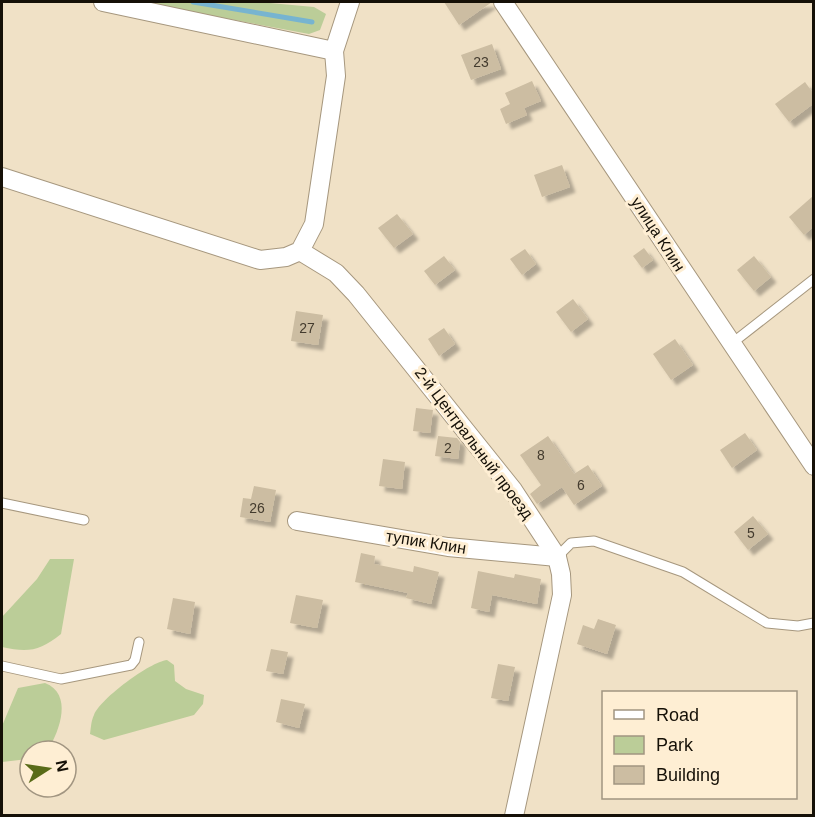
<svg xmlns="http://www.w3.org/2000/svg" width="815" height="817" font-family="Arial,sans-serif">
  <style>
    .green { fill: #bbcd98 }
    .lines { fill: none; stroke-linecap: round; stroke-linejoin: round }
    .stream { stroke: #77b4d0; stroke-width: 5 }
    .building { fill: #ccbda2; filter: url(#shadow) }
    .lane-casing { stroke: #a6977e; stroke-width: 11 }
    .street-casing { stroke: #a6977e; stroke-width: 20 }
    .lane { stroke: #fff; stroke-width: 9 }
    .street { stroke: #fff; stroke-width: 18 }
    .labels { text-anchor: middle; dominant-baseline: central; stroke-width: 6; stroke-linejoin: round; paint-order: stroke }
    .number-label { font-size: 14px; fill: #433b2e }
    .street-label { font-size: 16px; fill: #151007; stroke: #feeed3 }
  </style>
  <defs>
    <filter id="shadow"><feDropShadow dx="5.5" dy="5.5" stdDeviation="1.5" flood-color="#0004"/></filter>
  </defs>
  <rect width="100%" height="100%" fill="#f0e1c6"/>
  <g class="green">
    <path d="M138,2H259L314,7L326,14L320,30L309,34Z"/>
    <path d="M50,559H74L61,634C40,651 28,653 2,647V617L37,579Z"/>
    <path d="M167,660L174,665L175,681L186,689L204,695L203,704L194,715L104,740L90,734C91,728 91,721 94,715C101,698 150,662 167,660Z"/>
    <path d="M45,683C73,694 60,730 48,750L30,751L28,759L2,762V726L18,688Z"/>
  </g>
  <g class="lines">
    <path class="stream" d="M193,2L312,22"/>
  </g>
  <g class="building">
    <path d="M444,2H492L459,25Z"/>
    <path d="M492,44L501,69L471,80L461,55Z"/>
    <path d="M532,81L541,101L524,108L527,115L506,124L500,109L510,104L505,93Z"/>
    <path d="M805,82L813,93V104L789,122L775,104Z"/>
    <path d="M562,165L570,187L542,197L534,175Z"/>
    <path d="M813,196V227L804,235L789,217Z"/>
    <path d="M397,214L413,234L394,248L378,228Z"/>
    <path d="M644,248L653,260L642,268L633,256Z"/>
    <path d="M525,249L536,264L522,275L510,259Z"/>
    <path d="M444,256L455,270L435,285L424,271Z"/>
    <path d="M754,256L771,277L754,291L737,270Z"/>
    <path d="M573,299L588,319L571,332L556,312Z"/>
    <path d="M296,311L323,315L318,345L291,341Z"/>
    <path d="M444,328L455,344L439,356L428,339Z"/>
    <path d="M675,339L693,365L671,380L653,354Z"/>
    <path d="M416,408L433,410L430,433L413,431Z"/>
    <path d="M745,433L757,450L732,468L720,450Z"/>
    <path d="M438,436L457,438L460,442L458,459L435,456Z"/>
    <path d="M548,436L574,474L588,465L602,486L574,505L562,487L537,504L530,494L541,485L520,455Z"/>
    <path d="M383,459L405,462L402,489L379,486Z"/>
    <path d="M254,486L276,490L270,522L240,517L243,498L251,499Z"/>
    <path d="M753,516L768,534L748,550L734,532Z"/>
    <path d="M361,553L375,556L374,564L413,572L414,566L439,572L431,604L406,598L408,593L355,582Z"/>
    <path d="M478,571L514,578L515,574L541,579L537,604L492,595L489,612L471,608Z"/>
    <path d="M296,595L323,600L317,628L290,623Z"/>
    <path d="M173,598L195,602L190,634L167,629Z"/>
    <path d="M598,619L616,625L607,654L577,644L583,625L594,629Z"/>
    <path d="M271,649L288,652L283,674L266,671Z"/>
    <path d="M498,664L515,667L508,701L491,698Z"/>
    <path d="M281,699L305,704L299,728L276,722Z"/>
  </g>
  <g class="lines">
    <defs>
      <g id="lane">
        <path d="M731,344L814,279"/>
        <path d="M2,503L84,520"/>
        <path d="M557,557L571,543L594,541L683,572L767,623L798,626L814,623"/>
        <path d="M2,666L61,679L131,665L135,660L139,642"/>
      </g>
      <g id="street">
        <path d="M103,2L334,51"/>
        <path d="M503,2L814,466"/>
        <path d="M2,177L260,260L286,257L300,251L314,224L336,76L334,51L350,2"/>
        <path d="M300,251L336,273L356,294L513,490L557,557L561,574L562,595L514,816"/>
        <path d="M297,521L448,547L557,557"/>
      </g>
    </defs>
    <use href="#lane" class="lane-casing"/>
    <use href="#street" class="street-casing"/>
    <use href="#lane" class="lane"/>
    <use href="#street" class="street"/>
  </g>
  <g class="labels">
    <g class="number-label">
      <text x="481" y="62">23</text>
      <text x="307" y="328">27</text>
      <text x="448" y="448">2</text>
      <text x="541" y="455">8</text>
      <text x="581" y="485">6</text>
      <text x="257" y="508">26</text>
      <text x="751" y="533">5</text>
    </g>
    <g class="street-label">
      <text transform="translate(658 234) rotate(57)">улица Клин</text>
      <text transform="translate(474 443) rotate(53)">2-й Центральный проезд</text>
      <text transform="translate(426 542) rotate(9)">тупик Клин</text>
    </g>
  </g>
  <rect width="815" height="817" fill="none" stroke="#151007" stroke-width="6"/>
  <rect x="602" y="691" width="195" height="108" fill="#feeed3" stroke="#a19581" stroke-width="1.5"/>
  <rect x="614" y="710" width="30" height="9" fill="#ffffff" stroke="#a19581" stroke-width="1.5"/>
  <text x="656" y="721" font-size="18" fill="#151007">Road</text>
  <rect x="614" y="736" width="30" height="18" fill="#bbcd98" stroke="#a19581" stroke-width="1.5"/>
  <text x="656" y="751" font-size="18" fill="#151007">Park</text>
  <rect x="614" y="766" width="30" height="18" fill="#ccbda2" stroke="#a19581" stroke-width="1.5"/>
  <text x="656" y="781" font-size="18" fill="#151007">Building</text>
  <g transform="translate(48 769) rotate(78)"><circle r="28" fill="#feeed3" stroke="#a19581" stroke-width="1.5"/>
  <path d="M0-4.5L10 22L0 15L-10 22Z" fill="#596b18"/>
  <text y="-9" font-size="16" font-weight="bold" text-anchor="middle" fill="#151007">N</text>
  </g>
</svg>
